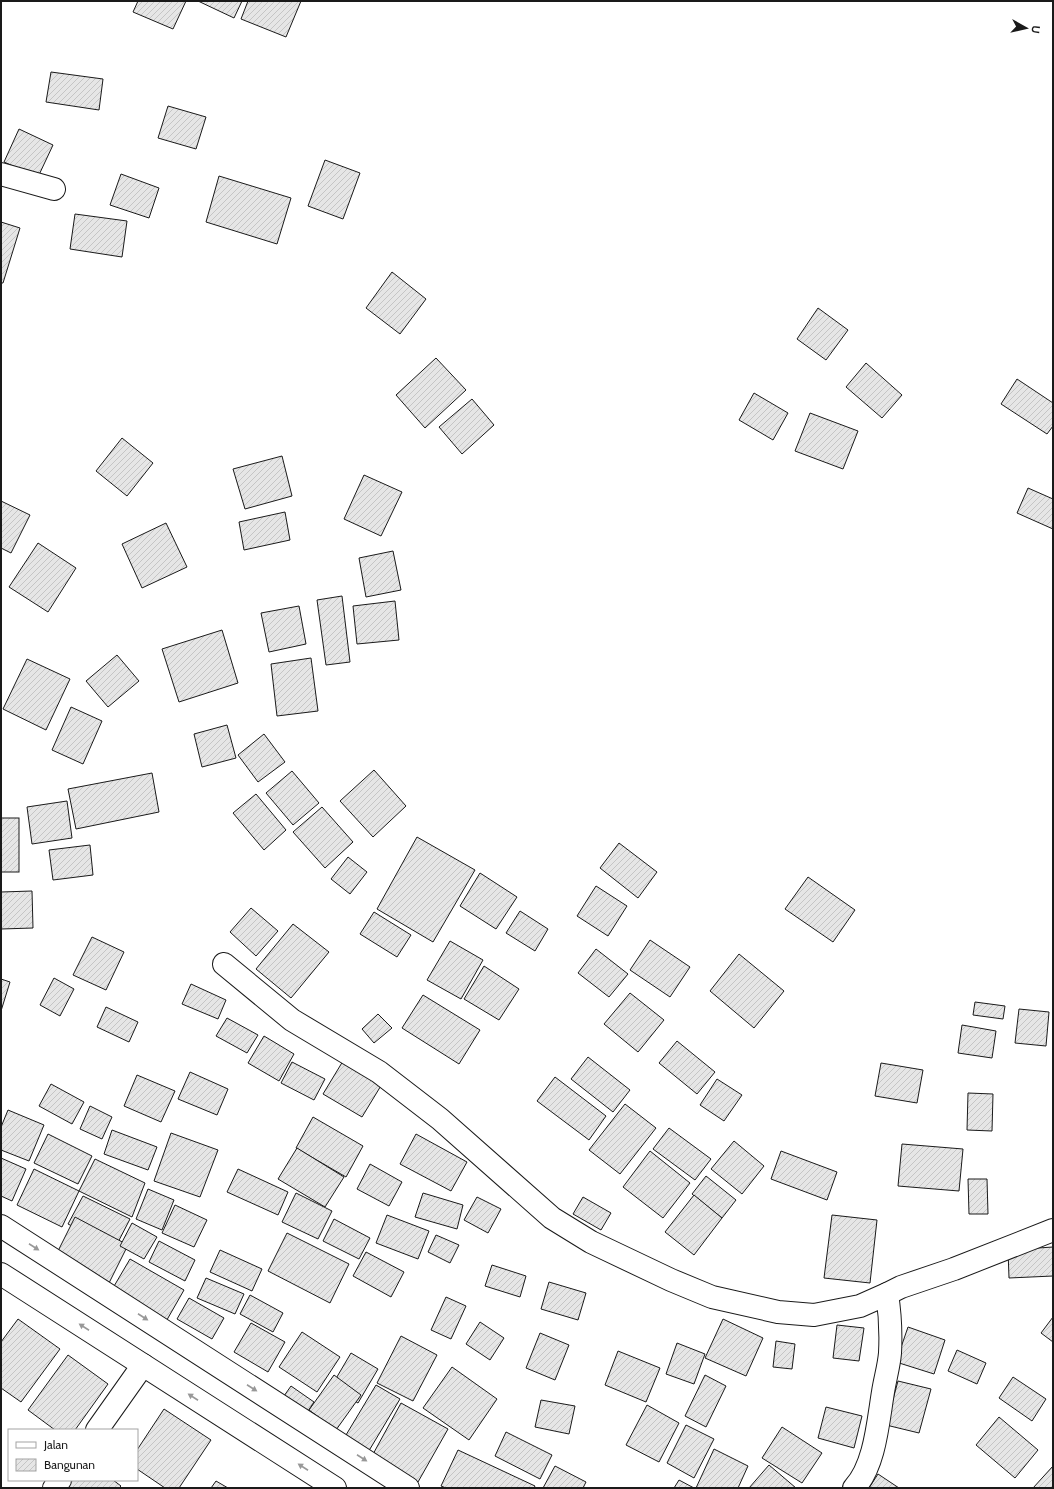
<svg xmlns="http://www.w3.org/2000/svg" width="1054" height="1489" font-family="Cabin,sans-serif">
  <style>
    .building { fill: url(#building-hatch); stroke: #1a1a1a }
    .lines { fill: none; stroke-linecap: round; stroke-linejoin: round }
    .minor-casing { stroke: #1a1a1a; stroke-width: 24 }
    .trunk-casing { stroke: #1a1a1a; stroke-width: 24 }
    .minor { stroke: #fff; stroke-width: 22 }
    .trunk { stroke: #fff; stroke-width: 22 }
    .oneway { fill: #989898 }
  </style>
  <defs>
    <pattern id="building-hatch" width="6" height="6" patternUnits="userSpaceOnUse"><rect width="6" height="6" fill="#e6e6e6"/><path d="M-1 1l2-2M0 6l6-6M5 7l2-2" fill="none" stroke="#c5c5c5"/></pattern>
  </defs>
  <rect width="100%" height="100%" fill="#fff"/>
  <g class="building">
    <path d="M138,1H186L173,29L133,12Z"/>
    <path d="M198,1H242L234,18Z"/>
    <path d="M248,1H301L286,37L241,19Z"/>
    <path d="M51,72L103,79L99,110L46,102Z"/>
    <path d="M168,106L206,117L196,149L158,138Z"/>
    <path d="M19,129L53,145L38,177L4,162Z"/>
    <path d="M325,160L360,173L343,219L308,206Z"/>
    <path d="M121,174L159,188L149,218L110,205Z"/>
    <path d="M219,176L291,198L277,244L206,222Z"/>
    <path d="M75,214L127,221L122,257L70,249Z"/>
    <path d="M1,222L20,228L3,283H1Z"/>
    <path d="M392,272L426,299L400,334L366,308Z"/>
    <path d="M818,308L848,330L826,360L797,339Z"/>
    <path d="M436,358L466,390L425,428L396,395Z"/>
    <path d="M866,363L902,395L882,418L846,387Z"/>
    <path d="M1017,379L1053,403V426L1047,434L1001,404Z"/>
    <path d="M754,393L788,413L773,440L739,420Z"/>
    <path d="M472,399L494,425L462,454L439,427Z"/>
    <path d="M810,413L858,431L843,469L795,451Z"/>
    <path d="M122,438L153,463L127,496L96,471Z"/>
    <path d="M282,456L292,496L245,509L233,469Z"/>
    <path d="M364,475L402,492L381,536L344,519Z"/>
    <path d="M1028,488L1053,499V529L1017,513Z"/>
    <path d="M1,501L30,515L11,553L1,548Z"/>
    <path d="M285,512L290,540L244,550L239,522Z"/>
    <path d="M166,523L187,567L142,588L122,544Z"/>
    <path d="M38,543L76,568L48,612L9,587Z"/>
    <path d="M393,551L401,590L366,597L359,558Z"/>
    <path d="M342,596L350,662L326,665L317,600Z"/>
    <path d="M395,601L399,640L357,644L353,606Z"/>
    <path d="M299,606L306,644L269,652L261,613Z"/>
    <path d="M222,630L238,683L179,702L162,649Z"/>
    <path d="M117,655L139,681L108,707L86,681Z"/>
    <path d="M311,658L318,711L277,716L271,664Z"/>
    <path d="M27,659L70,679L46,730L3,709Z"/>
    <path d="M71,707L102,721L83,764L52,750Z"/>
    <path d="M227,725L236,758L202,767L194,734Z"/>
    <path d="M264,734L285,762L258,782L238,755Z"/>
    <path d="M374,770L406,806L373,837L340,801Z"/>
    <path d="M292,771L319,803L293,825L266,793Z"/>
    <path d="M152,773L159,812L76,829L68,789Z"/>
    <path d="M256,794L286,830L264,850L233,813Z"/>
    <path d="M67,801L72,838L32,844L27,807Z"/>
    <path d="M322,807L353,842L325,868L293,832Z"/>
    <rect x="1" y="818" width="18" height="54"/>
    <path d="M417,837L475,870L433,942L377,909Z"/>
    <path d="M619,843L657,872L638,898L600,868Z"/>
    <path d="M90,845L93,875L53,880L49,850Z"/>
    <path d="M348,857L367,872L350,894L331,879Z"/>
    <path d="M480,873L517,897L496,929L460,906Z"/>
    <path d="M808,877L855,910L833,942L785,909Z"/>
    <path d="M596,886L627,906L608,936L577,916Z"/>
    <path d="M32,891L33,928L1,929V892Z"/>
    <path d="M251,908L278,931L256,956L230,932Z"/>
    <path d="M520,911L548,929L535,951L506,933Z"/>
    <path d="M374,912L411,935L397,957L360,934Z"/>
    <path d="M293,924L329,952L291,998L256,969Z"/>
    <path d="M92,937L124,952L106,990L73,975Z"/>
    <path d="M650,940L690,967L670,997L630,970Z"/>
    <path d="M450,941L483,960L461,999L427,980Z"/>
    <path d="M596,949L628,974L609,997L578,973Z"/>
    <path d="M739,954L784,991L754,1028L710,991Z"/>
    <path d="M484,966L519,989L499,1020L464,999Z"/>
    <path d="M54,978L74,989L60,1016L40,1005Z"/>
    <path d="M1,979L10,982L1,1011Z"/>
    <path d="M191,984L226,1000L218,1019L182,1004Z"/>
    <path d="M630,993L664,1020L638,1052L604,1024Z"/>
    <path d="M423,995L480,1030L459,1064L402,1028Z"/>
    <path d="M975,1002L1005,1006L1003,1019L973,1015Z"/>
    <path d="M106,1007L138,1022L129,1042L97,1027Z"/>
    <path d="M1019,1009L1049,1012L1046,1046L1015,1043Z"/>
    <path d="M378,1014L392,1028L374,1043L362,1029Z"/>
    <path d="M227,1018L258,1035L247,1053L216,1036Z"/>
    <path d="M962,1025L996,1031L992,1058L958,1053Z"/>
    <path d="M264,1036L294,1054L279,1081L248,1063Z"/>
    <path d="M677,1041L715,1072L697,1094L659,1063Z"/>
    <path d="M588,1057L630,1090L613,1112L571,1079Z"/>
    <path d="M343,1061L382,1084L362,1117L323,1094Z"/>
    <path d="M292,1062L325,1079L314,1100L281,1083Z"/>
    <path d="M881,1063L923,1070L917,1103L875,1096Z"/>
    <path d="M190,1072L228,1089L217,1115L178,1099Z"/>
    <path d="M137,1075L175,1091L161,1122L124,1106Z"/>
    <path d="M555,1077L606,1116L589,1140L537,1101Z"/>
    <path d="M717,1079L742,1095L724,1121L700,1105Z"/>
    <path d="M51,1084L84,1102L72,1124L39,1106Z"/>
    <path d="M968,1093L993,1094L992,1131L967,1130Z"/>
    <path d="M625,1104L656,1128L620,1174L589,1150Z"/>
    <path d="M90,1106L112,1117L102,1139L80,1129Z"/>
    <path d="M8,1110L44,1125L29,1161L1,1150V1127Z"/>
    <path d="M313,1117L363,1146L346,1177L296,1148Z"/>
    <path d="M669,1128L711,1159L695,1180L653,1149Z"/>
    <path d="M112,1130L157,1147L148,1170L104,1154Z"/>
    <path d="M171,1133L218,1150L200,1197L154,1181Z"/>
    <path d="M48,1134L92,1156L78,1184L34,1163Z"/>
    <path d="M416,1134L467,1162L451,1191L400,1164Z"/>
    <path d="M734,1141L764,1166L742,1194L711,1169Z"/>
    <path d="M902,1144L963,1149L959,1191L898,1186Z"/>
    <path d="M297,1148L344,1177L325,1207L278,1179Z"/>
    <path d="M650,1151L690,1183L663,1218L623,1187Z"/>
    <path d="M781,1151L837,1172L827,1200L771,1179Z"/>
    <path d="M1,1158L26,1169L12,1201L1,1196Z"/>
    <path d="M95,1159L145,1183L132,1217L79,1191Z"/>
    <path d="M370,1164L402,1182L389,1206L357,1189Z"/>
    <path d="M34,1169L79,1191L62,1227L17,1205Z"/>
    <path d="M238,1169L288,1192L278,1215L227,1192Z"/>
    <path d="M706,1176L736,1200L722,1218L692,1194Z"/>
    <path d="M968,1179H987L988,1214H969Z"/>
    <path d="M148,1189L174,1200L162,1230L136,1219Z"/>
    <path d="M296,1193L332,1211L318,1239L282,1222Z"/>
    <path d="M423,1193L463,1205L457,1229L415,1217Z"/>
    <path d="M694,1195L722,1218L694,1255L665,1232Z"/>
    <path d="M83,1196L130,1219L115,1248L68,1224Z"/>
    <path d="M477,1197L501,1209L488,1233L464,1220Z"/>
    <path d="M583,1197L611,1213L601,1230L573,1214Z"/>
    <path d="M175,1205L207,1220L194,1247L162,1233Z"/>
    <path d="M387,1215L429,1231L418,1259L376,1243Z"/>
    <path d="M832,1215L877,1220L870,1283L824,1278Z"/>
    <path d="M75,1217L128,1245L108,1285L55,1257Z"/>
    <path d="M334,1219L370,1238L359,1259L323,1241Z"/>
    <path d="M132,1223L157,1237L144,1259L120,1246Z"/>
    <path d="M287,1233L349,1264L330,1303L268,1271Z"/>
    <path d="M436,1235L459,1245L450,1263L428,1252Z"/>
    <path d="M159,1241L195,1260L185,1281L149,1262Z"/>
    <path d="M1053,1247V1276L1009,1278L1008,1250Z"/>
    <path d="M220,1250L262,1269L252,1291L210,1272Z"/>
    <path d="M366,1252L404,1272L391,1297L353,1276Z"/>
    <path d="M130,1259L184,1290L164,1325L110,1293Z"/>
    <path d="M492,1265L526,1276L520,1297L485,1286Z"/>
    <path d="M206,1278L244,1294L235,1314L197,1298Z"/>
    <path d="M549,1282L586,1293L578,1320L541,1309Z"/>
    <path d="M250,1295L283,1313L273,1332L240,1314Z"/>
    <path d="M446,1297L466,1306L451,1339L431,1330Z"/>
    <path d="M189,1298L224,1318L212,1339L177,1319Z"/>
    <path d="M1053,1317V1342L1041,1333Z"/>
    <path d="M18,1319L60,1349L21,1402L1,1388V1342Z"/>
    <path d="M723,1319L763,1338L746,1376L705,1358Z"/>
    <path d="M480,1322L504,1338L490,1360L466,1344Z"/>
    <path d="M251,1323L285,1342L268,1372L234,1352Z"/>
    <path d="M837,1325L864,1328L859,1361L833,1358Z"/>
    <path d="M908,1327L945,1340L934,1374L896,1362Z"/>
    <path d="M302,1332L340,1357L317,1392L279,1367Z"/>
    <path d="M540,1333L569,1345L555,1380L526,1368Z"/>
    <path d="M401,1336L437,1355L413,1401L377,1383Z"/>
    <path d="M776,1341L795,1344L792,1369L773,1367Z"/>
    <path d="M677,1343L705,1354L694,1384L666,1374Z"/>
    <path d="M957,1350L986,1363L977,1384L948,1371Z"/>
    <path d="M618,1351L660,1368L646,1402L605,1385Z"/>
    <path d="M351,1353L378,1369L358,1403L331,1387Z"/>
    <path d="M68,1355L108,1384L75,1430H55L28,1410Z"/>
    <path d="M452,1367L497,1399L469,1440L423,1408Z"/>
    <path d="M334,1375L361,1395L336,1430L309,1410Z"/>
    <path d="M705,1375L726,1386L706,1427L685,1416Z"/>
    <path d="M1013,1377L1046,1399L1032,1421L999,1398Z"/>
    <path d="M898,1381L931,1389L919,1433L886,1425Z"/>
    <path d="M376,1385L400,1399L367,1454L343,1440Z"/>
    <path d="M291,1386L314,1402L302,1420L279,1403Z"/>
    <path d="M541,1400L575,1406L569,1434L535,1427Z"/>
    <path d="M401,1403L448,1429L418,1482L372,1456Z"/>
    <path d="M647,1405L679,1423L659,1462L626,1445Z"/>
    <path d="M826,1407L862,1416L854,1448L818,1438Z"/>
    <path d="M164,1409L211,1440L179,1488H165L137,1469V1450Z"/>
    <path d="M999,1417L1038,1450L1015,1478L976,1445Z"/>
    <path d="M686,1425L714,1439L694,1478L667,1463Z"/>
    <path d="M782,1427L822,1453L802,1483L762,1458Z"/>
    <path d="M506,1432L552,1455L540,1479L495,1456Z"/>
    <path d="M714,1449L748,1466L738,1488H696Z"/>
    <path d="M458,1450L535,1486L534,1488H446L441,1486Z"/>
    <path d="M769,1465L796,1488H749Z"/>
    <path d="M555,1466L586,1482L583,1488H543Z"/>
    <path d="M1053,1466V1488H1033Z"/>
    <path d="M878,1474L899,1488H869Z"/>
    <path d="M61,1480H113L121,1486L119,1488H69L60,1481Z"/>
    <path d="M679,1480L694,1488H674Z"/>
    <path d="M216,1481L228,1488H211Z"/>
  </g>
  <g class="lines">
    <defs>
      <g id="minor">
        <path d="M1,174L54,189"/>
        <path d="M224,964L292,1020L379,1072L440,1119L552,1218L591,1242L671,1280L712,1297L778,1312L814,1315L860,1306L887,1294"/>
        <path d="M97,1430L143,1365"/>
        <path d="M54,1488L60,1480"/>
        <path d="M854,1488C875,1466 878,1422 883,1392C885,1379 889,1366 890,1353C891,1334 890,1313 887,1294L901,1287L954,1269L1053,1230"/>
      </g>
      <g id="trunk">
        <path d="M1,1226L408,1488"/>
        <path d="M1,1274L335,1488"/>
      </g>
    </defs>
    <use href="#minor" class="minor-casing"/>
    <use href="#trunk" class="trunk-casing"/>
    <use href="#minor" class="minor"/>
    <use href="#trunk" class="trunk"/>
  </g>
  <defs><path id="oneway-solid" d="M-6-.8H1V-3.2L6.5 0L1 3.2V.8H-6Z"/></defs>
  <g class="oneway">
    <use href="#oneway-solid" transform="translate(34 1247) rotate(33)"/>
    <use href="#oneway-solid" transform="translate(143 1317) rotate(33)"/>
    <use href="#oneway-solid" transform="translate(84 1327) rotate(-147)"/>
    <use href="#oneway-solid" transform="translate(252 1388) rotate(33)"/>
    <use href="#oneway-solid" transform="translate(193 1397) rotate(-147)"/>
    <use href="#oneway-solid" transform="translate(362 1458) rotate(33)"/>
    <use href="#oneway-solid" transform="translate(303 1467) rotate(-147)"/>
  </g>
  <rect width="1054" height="1489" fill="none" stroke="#1a1a1a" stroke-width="4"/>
  <rect x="8" y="1429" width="130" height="52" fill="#ffffff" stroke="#a3a3a3"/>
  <rect x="16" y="1442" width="20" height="6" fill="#ffffff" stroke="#a3a3a3"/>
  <text x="44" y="1449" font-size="12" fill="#1a1a1a">Jalan</text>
  <rect x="16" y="1459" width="20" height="12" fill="url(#building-hatch)" stroke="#a3a3a3"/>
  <text x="44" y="1469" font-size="12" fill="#1a1a1a">Bangunan</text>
  <g transform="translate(1026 28) rotate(98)" stroke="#ffffff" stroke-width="3" paint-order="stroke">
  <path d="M0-3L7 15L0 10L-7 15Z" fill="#1a1a1a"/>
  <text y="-6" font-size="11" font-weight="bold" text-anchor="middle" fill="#1a1a1a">U</text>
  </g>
</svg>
